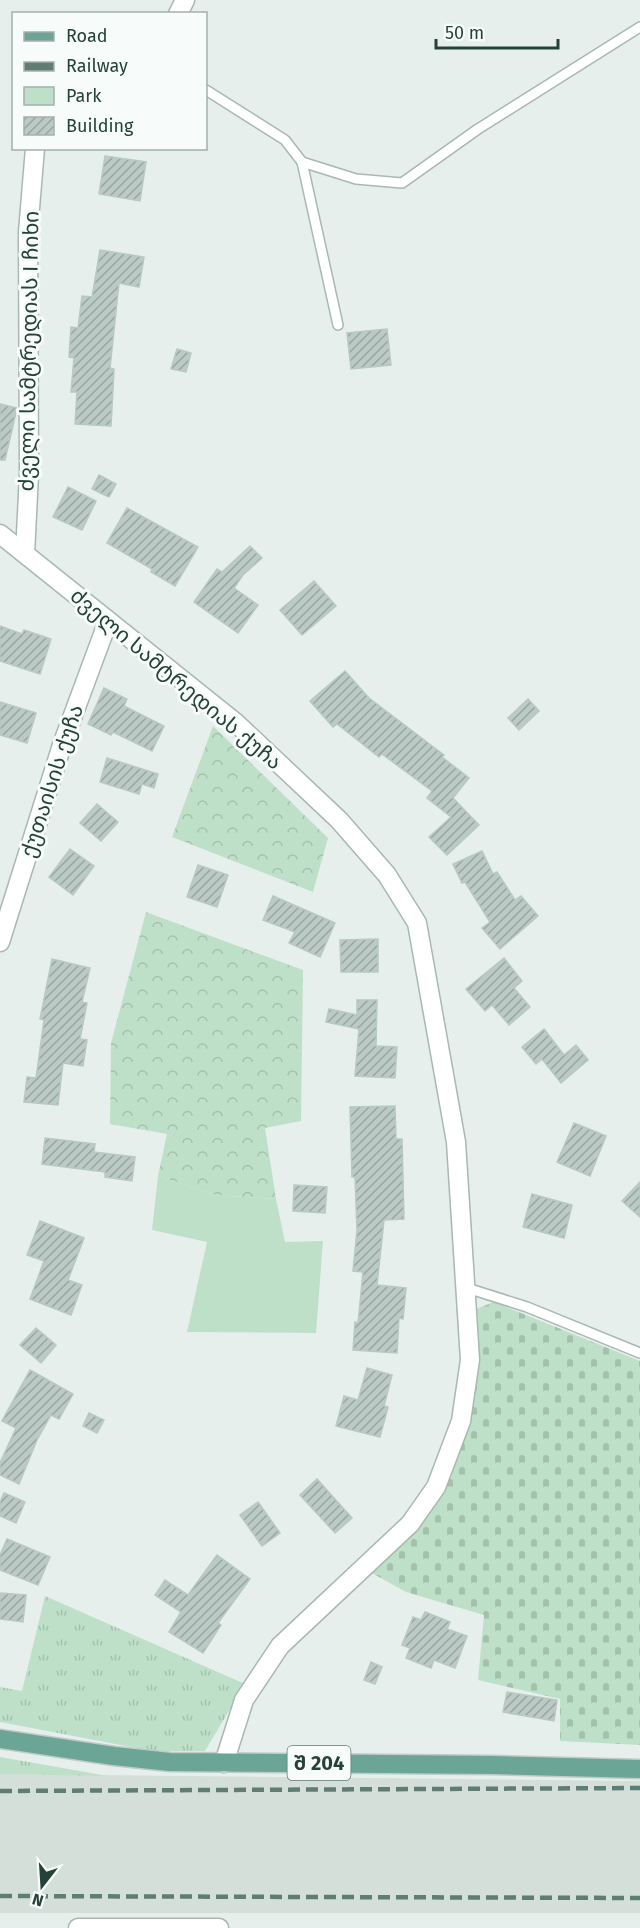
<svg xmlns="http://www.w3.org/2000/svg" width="640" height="1928" font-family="'Fira Sans','Noto Sans Georgian',sans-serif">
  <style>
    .built { fill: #d4dfda }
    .grass { fill: url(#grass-tufts) }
    .forest { fill: url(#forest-crowns) }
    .cemetery { fill: url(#cemetery-stones) }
    .green { fill: #bfe0c8 }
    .building { fill: url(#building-hatch); stroke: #b8c9c2; stroke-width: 1.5 }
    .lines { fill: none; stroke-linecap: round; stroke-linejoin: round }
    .service-casing { stroke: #a8b8b2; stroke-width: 12 }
    .minor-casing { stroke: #a8b8b2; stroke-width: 21 }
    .primary-casing { stroke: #c2cac8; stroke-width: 21 }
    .service { stroke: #fff; stroke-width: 9 }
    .minor { stroke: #fff; stroke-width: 18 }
    .primary { stroke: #6aa596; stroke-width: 18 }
    .rail { stroke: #5f7d75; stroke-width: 4.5; stroke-dasharray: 12 6; stroke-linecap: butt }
    .labels { text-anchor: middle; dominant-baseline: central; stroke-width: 6; stroke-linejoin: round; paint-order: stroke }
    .shield { fill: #f7fbf9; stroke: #637a73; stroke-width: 1.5 }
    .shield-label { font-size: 20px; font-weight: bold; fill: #24423a }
    .street-label { font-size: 21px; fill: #24423a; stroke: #f7fbf9 }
  </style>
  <defs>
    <pattern id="grass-tufts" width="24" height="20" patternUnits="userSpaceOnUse" patternTransform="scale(1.5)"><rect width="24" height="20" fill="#bfe0c8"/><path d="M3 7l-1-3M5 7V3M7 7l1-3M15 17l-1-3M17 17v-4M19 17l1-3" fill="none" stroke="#a4c1ad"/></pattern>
    <pattern id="forest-crowns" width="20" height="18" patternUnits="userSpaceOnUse" patternTransform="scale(1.5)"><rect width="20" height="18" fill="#bfe0c8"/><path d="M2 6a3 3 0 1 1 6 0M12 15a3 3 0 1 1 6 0" fill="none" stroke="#a4c1ad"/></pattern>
    <pattern id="cemetery-stones" width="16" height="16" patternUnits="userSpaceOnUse" patternTransform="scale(1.5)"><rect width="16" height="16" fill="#bfe0c8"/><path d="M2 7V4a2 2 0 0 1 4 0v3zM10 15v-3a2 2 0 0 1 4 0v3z" fill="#a4c1ad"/></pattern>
    <pattern id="building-hatch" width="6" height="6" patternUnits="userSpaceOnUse" patternTransform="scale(1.5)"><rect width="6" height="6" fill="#bbcac4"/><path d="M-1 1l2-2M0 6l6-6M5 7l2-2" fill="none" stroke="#98a6a0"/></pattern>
  </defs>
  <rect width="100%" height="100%" fill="#e6efeb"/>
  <path class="built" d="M0,1774L640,1781V1913H0Z"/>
  <g class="grass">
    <path d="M45,1596L245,1684L205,1751H152L0,1722V1687L22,1691Z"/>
    <path d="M0,1757L108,1776L0,1774Z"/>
  </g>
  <g class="forest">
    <path d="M213,726L328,838L313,892L172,837Z"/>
    <path d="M146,912L303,970L301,1121L265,1128L276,1199L215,1195L158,1176L167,1134L110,1124L111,1043Z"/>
  </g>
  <path class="cemetery" d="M494,1302L640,1361V1745L560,1741V1699L478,1680L484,1615L406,1592L370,1572L401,1540L451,1478L466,1422L476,1309Z"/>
  <path class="green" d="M158,1176L215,1195L276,1199L285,1242L323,1241L316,1333L187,1332L207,1242L152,1230Z"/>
  <g class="building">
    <path d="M105,156L146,162L140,201L99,194Z"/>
    <path d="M100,250L144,257L139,287L119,283L110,368L114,369L111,426L75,424L77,392H71L74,358L69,357L71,327L78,328L82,296L92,297Z"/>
    <path d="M387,329L391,365L351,369L347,333Z"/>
    <path d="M177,349L191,353L186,372L171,369Z"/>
    <path d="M0,404L17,408L5,460H0Z"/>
    <path d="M99,475L116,484L109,497L92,489Z"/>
    <path d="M68,487L96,501L82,530L53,517Z"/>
    <path d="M127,508L198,547L175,586L151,572L152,569L107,543Z"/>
    <path d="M250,546L262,558L243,575L234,588L258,605L238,633L194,602L217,569L222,572Z"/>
    <path d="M314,581L336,606L302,635L280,610Z"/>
    <path d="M0,626L22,634L24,630L51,639L40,674L0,661Z"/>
    <path d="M345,671L369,698L444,755L442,757L469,778L453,798L479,825L447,855L429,837L451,817L427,798L432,791L382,754L379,757L337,724L333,727L310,701Z"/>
    <path d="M104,688L127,699L124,706L164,726L152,751L113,732L111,735L88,724Z"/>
    <path d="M528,699L539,711L519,730L508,718Z"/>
    <path d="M0,702L36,713L27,743L0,735Z"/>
    <path d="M107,758L158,774L154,788L142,784L139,794L100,782Z"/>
    <path d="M97,804L118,822L101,841L80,823Z"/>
    <path d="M70,849L94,866L73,895L49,877Z"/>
    <path d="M482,851L493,874L497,872L515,900L521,896L538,916L500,949L482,928L490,922L465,882L462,883L453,864Z"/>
    <path d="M198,865L228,875L217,907L187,897Z"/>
    <path d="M273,896L335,923L320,957L289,943L295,932L263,920Z"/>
    <path d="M378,939V972H341L340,940Z"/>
    <path d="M504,958L522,981L514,988L530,1007L509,1025L492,1005L485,1011L466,989Z"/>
    <path d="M52,959L90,968L82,1002L87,1003L80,1039L87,1040L83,1066L63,1063L58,1105L24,1102L27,1077L36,1078L44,1020L40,1019Z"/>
    <path d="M357,1000H377L376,1046L397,1047L395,1078L355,1076L359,1029L326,1022L329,1009L357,1015Z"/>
    <path d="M544,1029L564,1055L576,1045L588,1060L561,1083L542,1059L536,1064L522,1047Z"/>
    <path d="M395,1106L396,1139H402L404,1219L384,1220L377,1285L406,1288L403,1319L399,1318L397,1353L353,1350L355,1322L358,1323L363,1272L353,1271L357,1230L355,1177H352L350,1107Z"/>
    <path d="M574,1123L606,1136L590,1176L557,1162Z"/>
    <path d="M45,1138L95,1144L94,1152L135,1157L132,1181L105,1177V1172L42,1164Z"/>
    <path d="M640,1182V1217L622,1201Z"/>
    <path d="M294,1185L327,1187L325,1213L293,1211Z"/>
    <path d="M532,1194L572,1205L564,1238L523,1227Z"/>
    <path d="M40,1221L84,1238L68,1280L82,1285L71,1315L30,1299L44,1261L27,1255Z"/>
    <path d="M36,1328L56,1345L41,1363L20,1345Z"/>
    <path d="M367,1368L392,1375L384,1406L388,1407L380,1437L336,1426L344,1396L358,1400Z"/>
    <path d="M30,1370L73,1394L59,1419L51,1415L37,1440L19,1484L0,1475V1463L16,1428L2,1421Z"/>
    <path d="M89,1413L104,1420L97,1433L83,1426Z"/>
    <path d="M317,1479L352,1518L335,1533L300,1495Z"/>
    <path d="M4,1493L25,1502L16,1523L0,1516V1502Z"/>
    <path d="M258,1502L280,1533L262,1546L240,1515Z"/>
    <path d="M7,1539L50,1557L38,1585L0,1570V1555Z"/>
    <path d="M217,1555L250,1579L218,1623L221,1625L203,1653L169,1632L181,1612L155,1595L165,1580L188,1595Z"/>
    <path d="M0,1593L26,1595L23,1622L0,1619Z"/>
    <path d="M425,1612L450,1622L447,1629L467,1636L455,1668L434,1660L431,1668L406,1658L410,1648L402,1645L413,1617L421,1620Z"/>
    <path d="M371,1662L382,1667L375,1684L364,1680Z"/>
    <path d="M507,1692L557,1700L554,1721L503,1712Z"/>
  </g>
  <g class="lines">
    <defs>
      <g id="service">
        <path d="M206,90L285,140L302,162L356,179L402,183L478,129L640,27"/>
        <path d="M302,162L338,325"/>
        <path d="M467,1288L527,1307L640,1353"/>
      </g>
      <g id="minor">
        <path d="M178,14L185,0"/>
        <path d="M0,534L236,723L339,820L387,875L417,923L456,1142L470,1360L461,1421L436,1487L410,1524L280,1646L244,1700L224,1763"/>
        <path d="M25,554L29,474L28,232L35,148"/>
        <path d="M0,942L62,745L108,621"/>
        <path d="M78,1928H219"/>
      </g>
      <path id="primary" d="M0,1739L114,1756L170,1762L493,1765L640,1769"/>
    </defs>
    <use href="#service" class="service-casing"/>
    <use href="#minor" class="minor-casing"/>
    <use href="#primary" class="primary-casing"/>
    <use href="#service" class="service"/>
    <use href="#minor" class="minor"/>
    <use href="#primary" class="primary"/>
    <g class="rail">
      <path d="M0,1791L640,1788"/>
      <path d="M0,1896L640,1898"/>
    </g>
  </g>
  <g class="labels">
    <rect class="shield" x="287.5" y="1746" width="63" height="34" rx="4.5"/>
    <g class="shield-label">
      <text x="319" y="1763">შ 204</text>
    </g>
    <g class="street-label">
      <text transform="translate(29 351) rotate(-89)">ძველი სამტრედიას I ჩიხი</text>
      <text transform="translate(176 679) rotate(40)">ძველი სამტრედიას ქუჩა</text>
      <text transform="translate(52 781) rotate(-72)">ქუთაისის ქუჩა</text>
    </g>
  </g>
  <rect x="12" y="12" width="195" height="138" fill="#f7fbf9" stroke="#a3b1ad" stroke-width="1.5"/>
  <rect x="24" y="32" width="30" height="9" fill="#6aa596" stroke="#a3b1ad" stroke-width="1.5"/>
  <text x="66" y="42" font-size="18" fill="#24423a">Road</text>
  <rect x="24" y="62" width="30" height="9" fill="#5f7d75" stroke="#a3b1ad" stroke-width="1.5"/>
  <text x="66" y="72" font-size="18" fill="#24423a">Railway</text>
  <rect x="24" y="87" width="30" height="18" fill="#bfe0c8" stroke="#a3b1ad" stroke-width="1.5"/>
  <text x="66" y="102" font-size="18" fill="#24423a">Park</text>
  <rect x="24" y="117" width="30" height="18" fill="url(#building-hatch)" stroke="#a3b1ad" stroke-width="1.5"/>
  <text x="66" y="132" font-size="18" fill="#24423a">Building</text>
  <g transform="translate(42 1886) rotate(197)" stroke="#f7fbf9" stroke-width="4.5" paint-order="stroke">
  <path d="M0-4.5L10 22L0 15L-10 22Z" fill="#24423a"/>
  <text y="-9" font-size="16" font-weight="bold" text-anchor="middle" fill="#24423a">N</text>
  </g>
  <path d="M436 39v9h122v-9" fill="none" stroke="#24423a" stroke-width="3"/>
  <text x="445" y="39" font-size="18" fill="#24423a" stroke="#f7fbf9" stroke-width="4.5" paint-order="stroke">50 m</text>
</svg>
